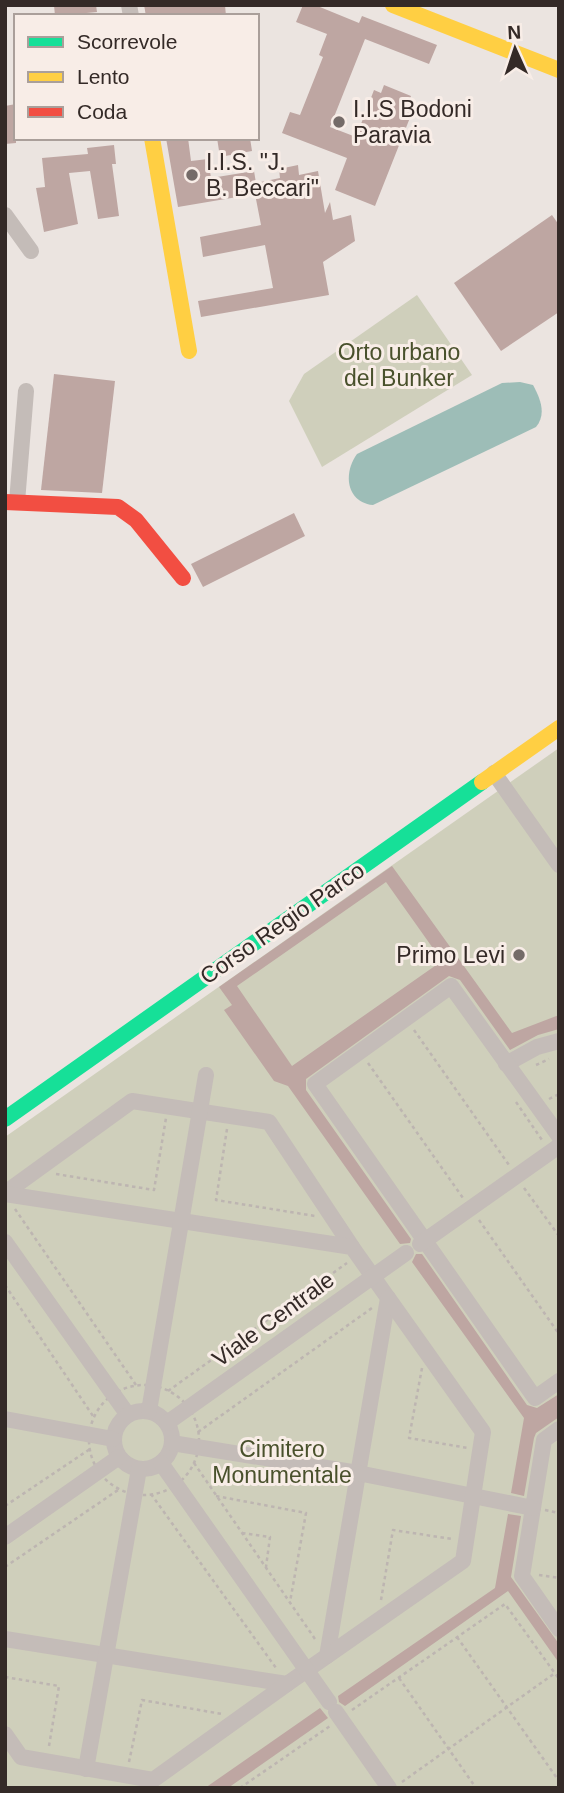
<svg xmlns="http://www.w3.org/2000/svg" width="564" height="1793" font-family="Arial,sans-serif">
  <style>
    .green { fill: #cfcfbb }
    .water { fill: #9dbdb7 }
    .building { fill: #bea6a2; fill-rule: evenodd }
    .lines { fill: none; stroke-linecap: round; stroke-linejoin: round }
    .path { stroke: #bdb5b1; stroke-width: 2.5; stroke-dasharray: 3.5 3.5; stroke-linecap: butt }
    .street { stroke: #c4bcb8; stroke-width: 16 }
    .fast { stroke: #16e098; stroke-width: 16 }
    .slow { stroke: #ffcf43; stroke-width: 16 }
    .jam { stroke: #f24e42; stroke-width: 16 }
    .poi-dot { fill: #746b68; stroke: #f8ede7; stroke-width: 2.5 }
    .labels { text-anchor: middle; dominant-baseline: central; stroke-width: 6; stroke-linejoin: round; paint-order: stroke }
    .poi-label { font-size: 23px; fill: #342a27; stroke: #f8ede7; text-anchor: start }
    .park-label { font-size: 23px; fill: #49512c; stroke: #f8ede7 }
    .street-label { font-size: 23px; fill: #342a27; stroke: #f8ede7 }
  </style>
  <rect width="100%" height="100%" fill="#ebe4e0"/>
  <g class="green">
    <path d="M417,295L472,375L322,467L289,401L304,374Z"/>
    <path d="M559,748V1788H5V1137Z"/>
  </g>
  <path class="water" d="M520,382L533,385C540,398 547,414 536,427L373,505C346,502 343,473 357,454L502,383Z"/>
  <g class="building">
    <path d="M54,5H96L97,12L55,16Z"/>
    <path d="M144,5H225L226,16H146Z"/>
    <path d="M303,5H315L359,23L362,16L437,45L429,64L365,39L330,127L356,137L374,90L381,93L384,85L411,96L409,102L415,105L375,206L335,190L347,158L282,133L290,112L300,115L323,57L319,55L327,34L296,22Z"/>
    <path d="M16,104V143L5,144V106Z"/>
    <path d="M166,138H188L191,161L208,159L211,178L254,171L256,183L280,178L279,169L298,165L299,175L318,171L325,213L330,202L333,220L351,215L355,241L323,262L329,295L201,317L198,301L273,288L265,245L203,257L200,237L261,225L255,194L178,207Z"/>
    <path d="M217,138H250L252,151L220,157Z"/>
    <path d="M114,145L116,164H112L119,216L98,219L90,171L69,173L78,224L44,232L36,188L45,187L42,158L88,154L87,148Z"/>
    <path d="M552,215L559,225V312L501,351L454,283Z"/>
    <path d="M54,374L115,381L102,493L41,490Z"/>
    <path d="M294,513L305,536L203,587L191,564Z"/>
    <path d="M392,866L512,1033L559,1015V1029L538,1035L510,1050L460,980L449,976L306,1079V1090L411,1239L410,1243L400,1244L288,1086L274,1081L224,1010L232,1005L219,987ZM386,882L442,961L292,1066L237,986Z"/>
    <path d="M416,1254H422L527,1405L537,1408L559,1394V1417L536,1433L534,1438L524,1496L511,1493L524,1418L412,1262Z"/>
    <path d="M508,1514L521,1516L511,1577L559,1644V1663L508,1591L345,1706L339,1702L338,1696L495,1588Z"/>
    <path d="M320,1708L328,1718L228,1788H205Z"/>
  </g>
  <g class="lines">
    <g class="path">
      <path d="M414,1030L509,1165"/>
      <path d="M368,1063L463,1198"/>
      <path d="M536,1065L549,1059"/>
      <path d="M549,1099L559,1094"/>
      <path d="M516,1102L542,1140"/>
      <path d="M227,1129L216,1200L315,1216"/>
      <path d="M56,1174L154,1190L166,1118"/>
      <path d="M524,1188L559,1236"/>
      <path d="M15,1209L136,1385"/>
      <path d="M479,1220L559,1334"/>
      <path d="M5,1285L93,1416"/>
      <path d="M422,1368L409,1438L468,1448"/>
      <circle cx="144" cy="1440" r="55"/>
      <path d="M168,1391L347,1263"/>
      <path d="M198,1432L372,1308"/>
      <path d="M194,1463L315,1639"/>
      <path d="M151,1494L276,1668"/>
      <path d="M216,1496L306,1513L290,1602"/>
      <path d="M5,1506L90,1449"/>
      <path d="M545,1510L559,1513"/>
      <path d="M242,1533L270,1537L266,1567"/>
      <path d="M5,1567L118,1490"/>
      <path d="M539,1575L559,1578"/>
      <path d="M381,1600L393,1530L452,1539"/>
      <path d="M457,1637L559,1781"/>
      <path d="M5,1677L59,1686L49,1746"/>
      <path d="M399,1678L476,1788"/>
      <path d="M352,1710L505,1604L559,1679"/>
      <path d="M129,1762L142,1700L222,1714"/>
      <path d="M402,1782L555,1673"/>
      <path d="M240,1788L330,1726"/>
    </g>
    <g class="street">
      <path d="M129,5L131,16"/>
      <path d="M5,215L31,251"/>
      <path d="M17,502L26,391"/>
      <path d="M494,773L559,865"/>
      <path d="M506,1064L537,1047L559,1041"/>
      <path d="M559,1136L451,986L315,1084L535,1398L559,1381"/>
      <path d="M5,1193L132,1101L269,1122L352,1247"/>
      <path d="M5,1194L352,1247L388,1298L327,1656L287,1684L5,1639"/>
      <path d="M5,1242L128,1415"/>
      <path d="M420,1244L559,1146"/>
      <circle cx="143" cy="1440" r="29"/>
      <path d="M149,1411L206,1075"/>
      <path d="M5,1419L113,1439"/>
      <path d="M167,1423L406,1253"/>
      <path d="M559,1429L544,1440L522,1576L559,1629"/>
      <path d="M172,1443L358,1473L533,1508"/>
      <path d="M161,1463L329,1702"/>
      <path d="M5,1537L119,1457"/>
      <path d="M327,1656L463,1561L483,1432L388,1298"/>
      <path d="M336,1712L389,1788"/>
      <path d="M5,1734L21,1757L153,1780L287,1684"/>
      <path d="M86,1769L139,1469"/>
    </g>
    <path class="fast" d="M5,1119L482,782"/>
    <g class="slow">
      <path d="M393,5L559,70"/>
      <path d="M152,138L189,351"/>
      <path d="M482,782L559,728"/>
    </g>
    <path class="jam" d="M5,502L118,507L136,520L183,578"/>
  </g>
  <g class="poi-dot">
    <circle cx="339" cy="122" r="7"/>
    <circle cx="192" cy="175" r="7"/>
    <circle cx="519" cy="955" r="7"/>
  </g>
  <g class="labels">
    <g class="poi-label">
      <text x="353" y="109">I.I.S Bodoni<tspan x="353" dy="26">Paravia</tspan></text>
      <text x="206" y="162">I.I.S. "J.<tspan x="206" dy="26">B. Beccari"</tspan></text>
      <text x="505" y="955" text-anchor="end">Primo Levi</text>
    </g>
    <g class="park-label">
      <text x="399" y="352">Orto urbano<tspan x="399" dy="26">del Bunker</tspan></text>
      <text x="282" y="1449">Cimitero<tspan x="282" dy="26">Monumentale</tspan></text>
    </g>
    <g class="street-label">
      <text transform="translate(282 923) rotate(-35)">Corso Regio Parco</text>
      <text transform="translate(273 1319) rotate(-36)">Viale Centrale</text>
    </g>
  </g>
  <rect width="564" height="1793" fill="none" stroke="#342a27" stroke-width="14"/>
  <rect x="14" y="14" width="245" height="126" fill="#f8ede7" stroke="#aa9f9a" stroke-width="2"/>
  <rect x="28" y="37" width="35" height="10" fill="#16e098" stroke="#aa9f9a" stroke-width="2"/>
  <text x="77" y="49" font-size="21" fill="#342a27">Scorrevole</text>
  <rect x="28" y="72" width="35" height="10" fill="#ffcf43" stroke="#aa9f9a" stroke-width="2"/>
  <text x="77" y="84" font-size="21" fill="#342a27">Lento</text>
  <rect x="28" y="107" width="35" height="10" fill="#f24e42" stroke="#aa9f9a" stroke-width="2"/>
  <text x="77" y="119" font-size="21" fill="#342a27">Coda</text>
  <g transform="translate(515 49) rotate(357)" stroke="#f8ede7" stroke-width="5" paint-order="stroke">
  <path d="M0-5L12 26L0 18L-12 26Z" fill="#342a27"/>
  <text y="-10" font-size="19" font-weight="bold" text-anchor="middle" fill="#342a27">N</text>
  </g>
</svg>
